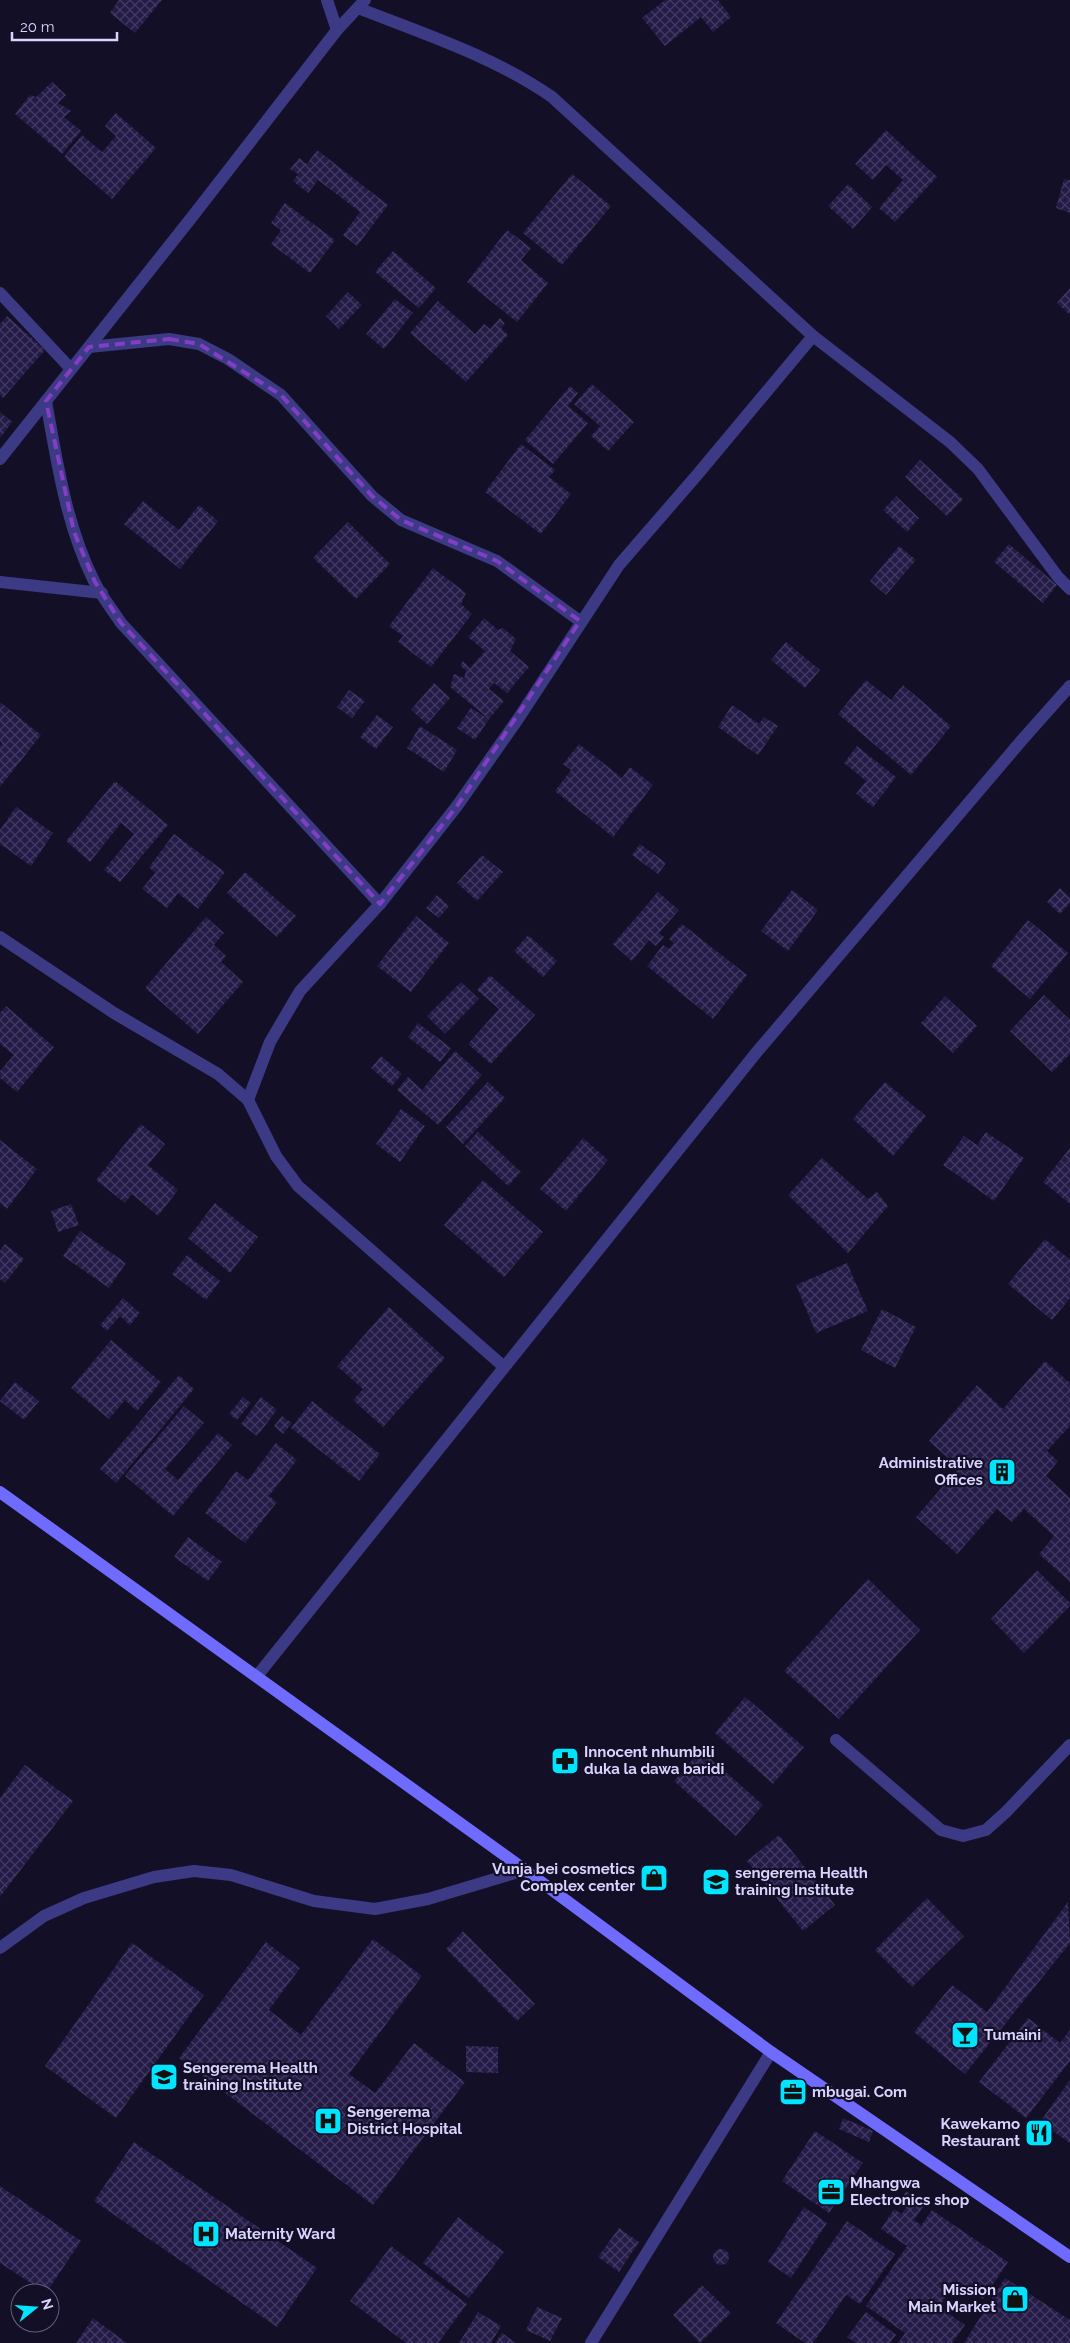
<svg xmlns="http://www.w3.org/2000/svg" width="1070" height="2343" font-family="Raleway,sans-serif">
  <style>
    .building { fill: url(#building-cross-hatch) }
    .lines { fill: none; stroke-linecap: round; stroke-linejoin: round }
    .service { stroke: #3d3a85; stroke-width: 12 }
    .minor { stroke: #3d3a85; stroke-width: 12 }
    .secondary { stroke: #6f6bff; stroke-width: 12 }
    .marked { fill: none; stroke: #843dc5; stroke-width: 4; stroke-dasharray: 10 6; stroke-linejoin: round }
    .labels { text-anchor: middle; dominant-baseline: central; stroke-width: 4.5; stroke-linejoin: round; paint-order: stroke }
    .poi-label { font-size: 15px; font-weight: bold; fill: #d9d4ff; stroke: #130f26; text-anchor: start }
  </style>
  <defs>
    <pattern id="building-cross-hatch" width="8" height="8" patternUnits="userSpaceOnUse" patternTransform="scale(1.25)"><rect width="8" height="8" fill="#241b47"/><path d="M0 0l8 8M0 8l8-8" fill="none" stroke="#433b63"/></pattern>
  </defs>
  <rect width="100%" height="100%" fill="#130f26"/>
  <g class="building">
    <path d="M119,0H162L135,33L110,13Z"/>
    <path d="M665,0H718L731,17L713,32L701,17L665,46L642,18Z"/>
    <path d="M52,82L66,95L58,103L71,111L64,117L81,131L62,154L15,114L30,95L36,97Z"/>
    <path d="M116,113L156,148L112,199L64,157L82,135L102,152L116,136L105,126Z"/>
    <path d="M886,130L937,177L895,222L879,208L903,180L886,165L873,180L855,164Z"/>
    <path d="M317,150L388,205L357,246L343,235L360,212L318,180L308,193L293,181L298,174L290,169L299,158L307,164Z"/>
    <path d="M572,174L611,206L562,265L523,233Z"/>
    <path d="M1064,179L1070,180V213L1056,208Z"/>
    <path d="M848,184L872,207L853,229L828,206Z"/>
    <path d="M285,203L335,240L310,273L271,244L281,230L271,223Z"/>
    <path d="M507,230L531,248L521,260L548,283L517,322L467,282Z"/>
    <path d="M393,251L436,288L419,308L375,272Z"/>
    <path d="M1070,288V315L1057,303Z"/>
    <path d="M348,292L362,305L339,329L326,316Z"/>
    <path d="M395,299L413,313L384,349L366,334Z"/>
    <path d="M438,301L475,334L484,324L490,329L500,318L505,323L501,328L508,335L466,382L410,333Z"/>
    <path d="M7,316L45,350L3,398L0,395V324Z"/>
    <path d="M592,384L634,422L608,451L591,436L600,426L574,404Z"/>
    <path d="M570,386L578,393L568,406L588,423L553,464L525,440Z"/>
    <path d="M0,412L12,422L0,438Z"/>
    <path d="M521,444L555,470L549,477L571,494L541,534L485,492Z"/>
    <path d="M920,460L963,499L947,516L905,477Z"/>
    <path d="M896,496L919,518L907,532L883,510Z"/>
    <path d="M143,501L179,530L199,505L218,521L180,569L124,524Z"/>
    <path d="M348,522L390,564L356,599L313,558Z"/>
    <path d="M1009,544L1057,585L1043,603L994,562Z"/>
    <path d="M899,546L916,560L886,595L870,581Z"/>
    <path d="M433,568L466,593L461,604L472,614L431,667L398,642L403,636L389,626Z"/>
    <path d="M484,618L498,630L503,628L516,639L510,651L529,667L507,693L494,683L489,689L504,701L489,719L450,687L454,674L464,678L466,671L460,665L463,661L470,668L485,651L468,637Z"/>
    <path d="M786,642L820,670L805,688L771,660Z"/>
    <path d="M866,680L891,700L903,685L951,726L911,775L838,714Z"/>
    <path d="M434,683L450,698L427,724L411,710Z"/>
    <path d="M349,690L365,701L352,718L337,707Z"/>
    <path d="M0,702L41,735L0,787V746L2,743L0,741Z"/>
    <path d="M732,705L759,724L764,717L778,726L758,755L718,727Z"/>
    <path d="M471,708L489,719L475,740L457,728Z"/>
    <path d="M377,715L393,727L376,749L360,737Z"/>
    <path d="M420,726L457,750L444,772L407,748Z"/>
    <path d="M579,744L622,778L630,767L653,785L613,837L555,791L571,770L563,764Z"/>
    <path d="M857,746L896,777L873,807L856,794L866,781L844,763Z"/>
    <path d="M115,781L168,825L120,882L104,870L134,834L121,823L90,862L66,841Z"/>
    <path d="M16,807L53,833L31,866L0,844V830Z"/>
    <path d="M174,834L225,872L198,909L178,893L167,908L142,889L155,873L149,867Z"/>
    <path d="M640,844L666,863L658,874L632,855Z"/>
    <path d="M482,855L503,872L477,901L457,883Z"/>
    <path d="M245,872L296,916L277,937L227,893Z"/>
    <path d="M1060,888L1070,898V903L1060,914L1047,902Z"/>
    <path d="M792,890L818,910L788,951L761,931Z"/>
    <path d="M658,892L679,910L659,933L664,937L656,946L649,940L632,961L613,944Z"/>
    <path d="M437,895L449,906L439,918L426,908Z"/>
    <path d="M416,916L449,943L411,992L377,966Z"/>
    <path d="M206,917L224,933L214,945L226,956L221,962L243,982L198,1034L145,988Z"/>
    <path d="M1028,920L1068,953L1030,999L991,966Z"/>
    <path d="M682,924L747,975L713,1019L647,966L663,945L669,949L674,943L669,939Z"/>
    <path d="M528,935L557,961L543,977L514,951Z"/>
    <path d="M490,975L535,1015L491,1064L468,1044L499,1009L477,990Z"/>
    <path d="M461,982L479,999L445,1034L427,1016Z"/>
    <path d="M1044,995L1070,1020V1054L1052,1072L1010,1031Z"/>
    <path d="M945,996L977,1026L953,1053L921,1023Z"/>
    <path d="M6,1006L54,1047L17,1092L0,1078V1071L14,1055L0,1044V1013Z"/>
    <path d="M418,1023L451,1048L440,1062L408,1037Z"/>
    <path d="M455,1051L482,1075L438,1125L397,1090L408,1077L422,1090Z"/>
    <path d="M381,1056L402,1074L392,1086L371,1068Z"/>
    <path d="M488,1082L505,1098L463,1144L446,1127Z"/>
    <path d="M885,1082L926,1116L893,1156L853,1119Z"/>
    <path d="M401,1109L425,1126L400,1162L376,1144Z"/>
    <path d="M141,1124L165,1144L148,1165L178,1190L158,1216L132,1194L125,1203L96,1180Z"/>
    <path d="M478,1132L521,1172L508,1186L465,1146Z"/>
    <path d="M986,1132L1024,1158L994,1201L943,1165L964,1136L977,1145Z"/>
    <path d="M583,1138L608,1160L566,1211L540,1189Z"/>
    <path d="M0,1140L37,1169L7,1209L0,1203Z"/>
    <path d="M1070,1148V1204L1043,1182Z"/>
    <path d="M822,1158L868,1199L877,1192L888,1206L848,1253L788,1195Z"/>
    <path d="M483,1180L543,1232L504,1277L444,1225Z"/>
    <path d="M215,1203L258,1237L230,1273L188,1238Z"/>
    <path d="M71,1204L79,1225L58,1232L51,1211Z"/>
    <path d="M80,1231L126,1263L109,1288L63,1256Z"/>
    <path d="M1045,1239L1070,1260V1298L1052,1320L1008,1284Z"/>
    <path d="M5,1244L24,1259L5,1283L0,1279V1251Z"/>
    <path d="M187,1255L220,1281L206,1300L172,1274Z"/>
    <path d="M847,1263L868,1311L816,1333L796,1285Z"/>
    <path d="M123,1298L140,1313L130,1325L120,1316L107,1331L100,1325Z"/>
    <path d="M389,1307L445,1358L383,1427L353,1400L363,1389L337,1366Z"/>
    <path d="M882,1309L916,1327L895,1368L861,1350Z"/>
    <path d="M111,1340L161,1382L137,1411L125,1400L109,1419L71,1388Z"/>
    <path d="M1045,1361L1070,1383V1426L1047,1451L1058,1461L1046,1476L1070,1498V1582L1039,1554L1054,1536L1024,1509L1012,1522L997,1509L957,1554L916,1517L959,1468L929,1441L977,1385L1003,1409Z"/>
    <path d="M179,1375L194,1389L116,1483L100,1469Z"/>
    <path d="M15,1382L39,1401L24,1420L0,1401Z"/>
    <path d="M243,1397L251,1403L237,1420L229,1414Z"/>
    <path d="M261,1397L277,1410L257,1436L241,1424Z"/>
    <path d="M312,1401L380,1454L359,1481L291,1428Z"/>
    <path d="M184,1406L204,1423L165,1469L178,1480L218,1433L232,1445L173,1516L125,1476Z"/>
    <path d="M282,1416L292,1423L283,1434L274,1426Z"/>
    <path d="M276,1443L297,1460L269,1496L277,1502L245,1543L205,1513L236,1471L248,1480Z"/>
    <path d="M188,1537L222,1562L208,1581L174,1557Z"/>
    <path d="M1037,1570L1070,1603V1606L1024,1653L991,1619Z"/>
    <path d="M868,1579L920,1630L839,1719L784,1671Z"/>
    <path d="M745,1697L804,1747L773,1784L715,1733Z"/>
    <path d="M701,1750L763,1805L736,1836L674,1781Z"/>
    <path d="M25,1765L73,1801L0,1897V1798Z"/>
    <path d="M779,1835L835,1905L803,1931L747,1861Z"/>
    <path d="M927,1898L964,1936L912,1987L875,1950Z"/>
    <path d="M1068,1902L1070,1943L965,2074L914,2032L952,1985L987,2012Z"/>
    <path d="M463,1931L535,2004L517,2021L446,1949Z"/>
    <path d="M373,1939L422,1976L349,2074L375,2093L414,2043L465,2082L373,2205L179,2058L266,1942L300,1968L269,2010L301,2035Z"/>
    <path d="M132,1943L204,1995L116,2118L45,2066Z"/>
    <path d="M1028,2018L1060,2043L1070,2030V2061L1026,2118L979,2082Z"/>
    <path d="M466,2046L498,2047V2073L466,2072Z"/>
    <path d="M1070,2080V2143L1040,2122Z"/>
    <path d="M843,2118L873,2131L869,2142L839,2129Z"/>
    <path d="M815,2131L863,2163L829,2213L782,2181Z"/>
    <path d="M134,2142L317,2268L277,2327L94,2201Z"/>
    <path d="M0,2186L81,2241L46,2293L0,2263Z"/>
    <path d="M906,2191L925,2204L914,2220L921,2225L918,2230L932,2210L1008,2262L983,2299L957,2281L939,2307L965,2325L952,2343H898L905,2333L866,2306L907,2246L881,2229L894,2209L902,2214L907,2205L901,2200Z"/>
    <path d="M804,2207L827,2223L791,2278L768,2262Z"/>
    <path d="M458,2217L504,2252L469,2298L423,2263Z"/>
    <path d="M847,2221L895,2254L860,2304L846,2295L813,2343H805L776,2323Z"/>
    <path d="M619,2228L639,2242L619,2272L598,2257Z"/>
    <path d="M391,2246L467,2304L438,2343H406L350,2301Z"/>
    <circle cx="721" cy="2257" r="8"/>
    <path d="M1005,2278L1070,2320V2343H964Z"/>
    <path d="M702,2285L731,2313L700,2343L673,2315Z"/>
    <path d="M537,2307L562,2318L550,2341L526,2330Z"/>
    <path d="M478,2312L501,2326L491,2343H459Z"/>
    <path d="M866,2312L896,2335L890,2343H856L847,2337Z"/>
    <path d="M93,2318L127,2343H76Z"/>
    <path d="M502,2333L516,2343H495Z"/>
  </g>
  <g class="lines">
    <g class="service">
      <path d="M836,1740L941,1830L963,1836L986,1830L1006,1812L1070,1745"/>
      <path d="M0,1948L44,1916L84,1898L154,1877L194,1871L231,1875L314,1901L375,1909L428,1899L525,1870"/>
    </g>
    <g class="minor">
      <path d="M327,0L337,30"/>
      <path d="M358,8C424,34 493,56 552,97L813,336L950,442L978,469L1058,577L1070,589"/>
      <path d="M0,293L71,369"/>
      <path d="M89,347L169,339L199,344L228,359L281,395L372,496L401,520L497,561L580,621"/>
      <path d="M46,401C57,462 66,525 94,581C101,596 112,609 121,623L380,904"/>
      <path d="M0,459L192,217L337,30L365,0"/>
      <path d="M0,582L102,593"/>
      <path d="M0,937L114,1013L218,1074L248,1100L276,1156L298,1186L503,1366"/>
      <path d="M248,1100L270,1042L300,991L380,904L457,806L518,719L619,565L697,475L813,336"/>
      <path d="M257,1676L756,1053L1022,740L1070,686"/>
      <path d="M1069,1746L1070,1747"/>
      <path d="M591,2343L771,2052"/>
    </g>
    <path class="secondary" d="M0,1492L525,1870L771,2052L1070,2257"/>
  </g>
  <path class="marked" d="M169,339L199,344L281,395L372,496L401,520L497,561L580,621L457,806L380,904L121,623L95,582L74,532L46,401L89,347Z"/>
  <defs>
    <symbol id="building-square" viewBox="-11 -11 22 22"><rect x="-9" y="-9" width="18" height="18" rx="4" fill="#00e5ff" stroke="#130f26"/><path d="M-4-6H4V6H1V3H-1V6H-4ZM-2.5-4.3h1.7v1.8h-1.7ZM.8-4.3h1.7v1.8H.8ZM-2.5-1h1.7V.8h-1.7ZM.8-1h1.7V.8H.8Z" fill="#111"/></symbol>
    <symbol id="pharmacy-square" viewBox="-11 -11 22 22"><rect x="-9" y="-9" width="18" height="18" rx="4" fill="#00e5ff" stroke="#130f26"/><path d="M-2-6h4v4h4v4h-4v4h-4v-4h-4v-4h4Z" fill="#111"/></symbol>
    <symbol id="shop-square" viewBox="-11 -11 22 22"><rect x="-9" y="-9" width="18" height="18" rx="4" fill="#00e5ff" stroke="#130f26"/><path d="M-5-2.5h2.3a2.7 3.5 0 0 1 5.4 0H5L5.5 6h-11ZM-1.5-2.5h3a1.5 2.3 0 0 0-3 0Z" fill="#111"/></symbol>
    <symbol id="university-square" viewBox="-11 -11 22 22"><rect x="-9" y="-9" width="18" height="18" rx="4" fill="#00e5ff" stroke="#130f26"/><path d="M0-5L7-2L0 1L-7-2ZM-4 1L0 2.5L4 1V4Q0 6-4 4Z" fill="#111"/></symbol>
    <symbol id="bar-square" viewBox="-11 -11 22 22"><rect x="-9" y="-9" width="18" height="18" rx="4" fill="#00e5ff" stroke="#130f26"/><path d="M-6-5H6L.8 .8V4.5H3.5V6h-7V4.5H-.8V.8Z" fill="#111"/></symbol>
    <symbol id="office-square" viewBox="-11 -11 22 22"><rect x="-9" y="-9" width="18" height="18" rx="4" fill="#00e5ff" stroke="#130f26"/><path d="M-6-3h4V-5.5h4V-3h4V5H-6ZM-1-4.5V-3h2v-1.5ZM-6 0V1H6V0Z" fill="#111"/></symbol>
    <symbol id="hospital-square" viewBox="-11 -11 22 22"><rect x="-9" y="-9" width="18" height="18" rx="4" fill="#00e5ff" stroke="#130f26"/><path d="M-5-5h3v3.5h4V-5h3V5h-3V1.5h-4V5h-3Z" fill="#111"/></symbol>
    <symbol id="restaurant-square" viewBox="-11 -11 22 22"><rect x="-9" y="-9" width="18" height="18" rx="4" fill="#00e5ff" stroke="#130f26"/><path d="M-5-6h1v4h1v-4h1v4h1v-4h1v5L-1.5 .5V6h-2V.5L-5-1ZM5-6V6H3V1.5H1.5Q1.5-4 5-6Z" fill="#111"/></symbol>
  </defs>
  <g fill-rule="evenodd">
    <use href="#building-square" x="986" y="1456" width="32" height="32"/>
    <use href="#pharmacy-square" x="549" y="1745" width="32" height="32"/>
    <use href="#shop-square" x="638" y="1862" width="32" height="32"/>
    <use href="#university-square" x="700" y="1866" width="32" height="32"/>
    <use href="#bar-square" x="949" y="2019" width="32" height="32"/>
    <use href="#university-square" x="148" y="2061" width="32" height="32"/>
    <use href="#office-square" x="777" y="2076" width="32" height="32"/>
    <use href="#hospital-square" x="312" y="2105" width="32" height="32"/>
    <use href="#restaurant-square" x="1023" y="2117" width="32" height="32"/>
    <use href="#office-square" x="815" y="2176" width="32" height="32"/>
    <use href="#hospital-square" x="190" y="2218" width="32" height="32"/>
    <use href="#shop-square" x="999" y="2283" width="32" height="32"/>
  </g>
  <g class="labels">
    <g class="poi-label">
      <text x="983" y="1463" text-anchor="end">Administrative<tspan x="983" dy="17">Offices</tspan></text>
      <text x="584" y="1752">Innocent nhumbili<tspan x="584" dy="17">duka la dawa baridi</tspan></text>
      <text x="635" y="1869" text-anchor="end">Vunja bei cosmetics<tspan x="635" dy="17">Complex center</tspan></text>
      <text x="735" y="1873">sengerema Health<tspan x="735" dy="17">training Institute</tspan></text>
      <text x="984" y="2035">Tumaini</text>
      <text x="183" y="2068">Sengerema Health<tspan x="183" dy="17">training Institute</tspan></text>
      <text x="812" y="2092">mbugai. Com</text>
      <text x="347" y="2112">Sengerema<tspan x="347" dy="17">District Hospital</tspan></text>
      <text x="1020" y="2124" text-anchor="end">Kawekamo<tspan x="1020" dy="17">Restaurant</tspan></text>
      <text x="850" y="2183">Mhangwa<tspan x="850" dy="17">Electronics shop</tspan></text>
      <text x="225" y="2234">Maternity Ward</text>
      <text x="996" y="2290" text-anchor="end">Mission<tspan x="996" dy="17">Main Market</tspan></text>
    </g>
  </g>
  <g transform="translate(35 2308) rotate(73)"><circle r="24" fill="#130f26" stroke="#625e7d"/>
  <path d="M0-4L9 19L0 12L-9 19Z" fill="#00e5ff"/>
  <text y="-8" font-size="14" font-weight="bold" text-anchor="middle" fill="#d9d4ff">N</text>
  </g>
  <path d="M12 32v8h105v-8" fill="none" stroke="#d9d4ff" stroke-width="2.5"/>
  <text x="20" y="32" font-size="15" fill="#d9d4ff" stroke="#130f26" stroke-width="4" paint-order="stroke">20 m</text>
</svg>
